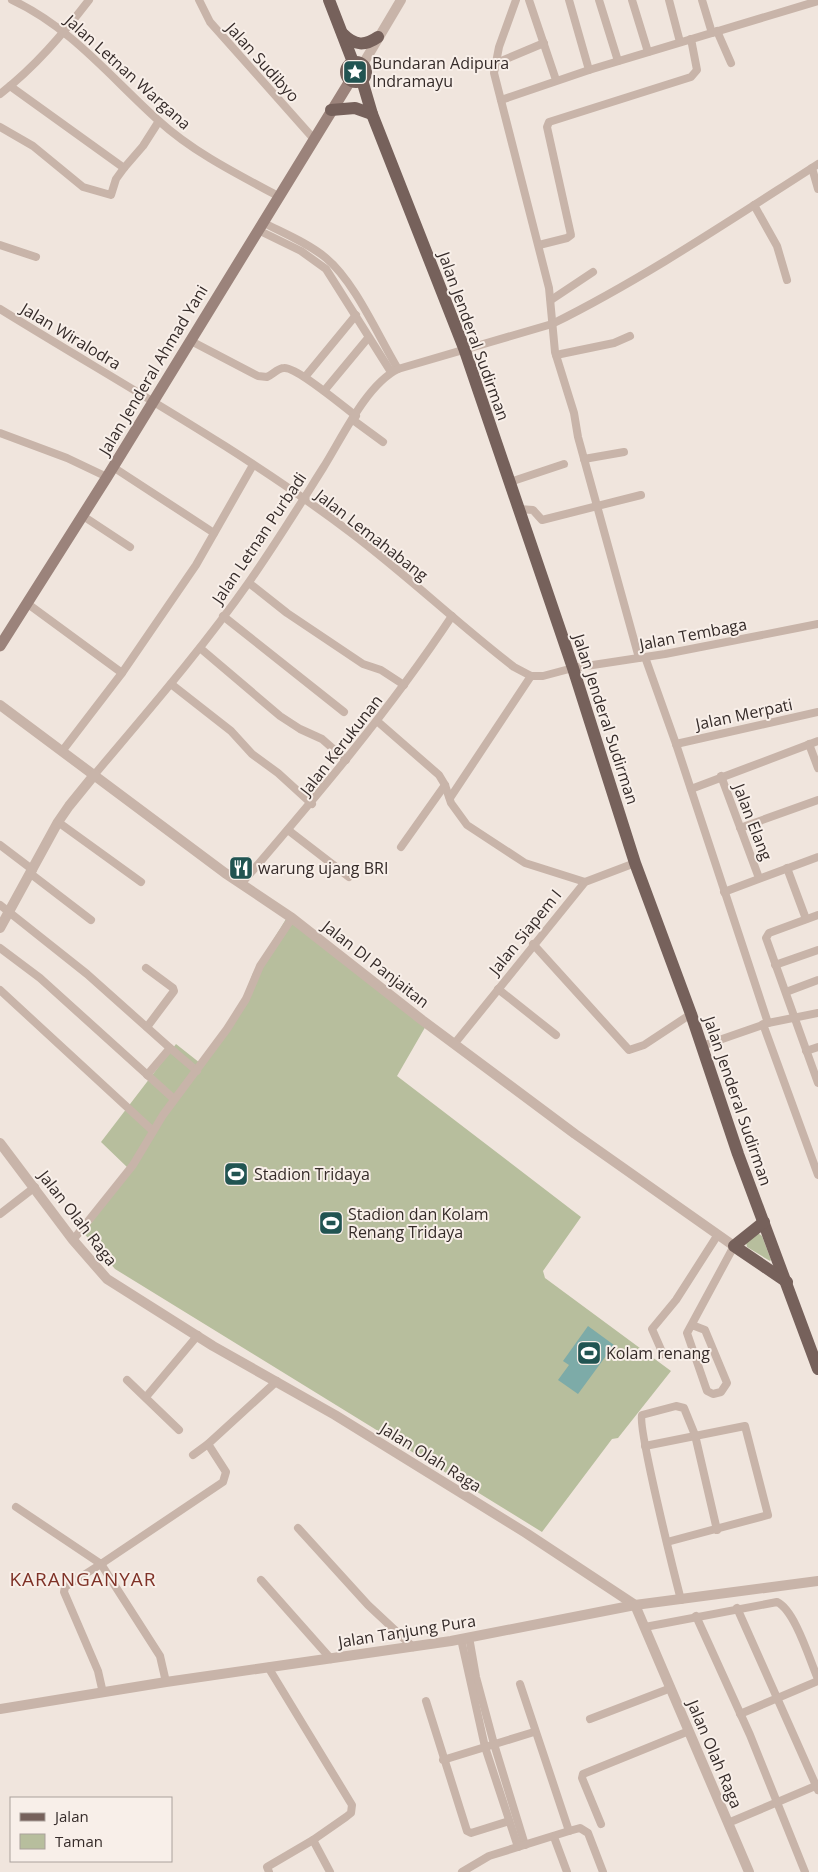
<svg xmlns="http://www.w3.org/2000/svg" width="818" height="1872" font-family="'Open Sans',sans-serif">
  <style>
    .green { fill: #b7be9d }
    .water { fill: #7daba8 }
    .lines { fill: none; stroke-linecap: round; stroke-linejoin: round }
    .minor { stroke: #c8b4a9; stroke-width: 8 }
    .tertiary { stroke: #c8b4a9; stroke-width: 10 }
    .secondary { stroke: #9b837b; stroke-width: 11 }
    .primary { stroke: #76615b; stroke-width: 12 }
    .labels { text-anchor: middle; dominant-baseline: central; stroke-width: 4; stroke-linejoin: round; paint-order: stroke }
    .street-label { font-size: 16px; fill: #352b29; stroke: #f8efe9 }
    .poi-label { font-size: 16px; fill: #352b29; stroke: #f8efe9; text-anchor: start }
    .quarter-label { font-size: 19px; letter-spacing: 1px; fill: #7f3227; stroke: #f8efe9 }
  </style>
  <rect width="100%" height="100%" fill="#f0e5dd"/>
  <g class="green">
    <path d="M286,919L427,1024L397,1076L581,1217L543,1271L545,1278L671,1371L618,1438L612,1439L542,1532L115,1269L81,1230L128,1168L101,1142L176,1044L200,1063L239,1009L253,973Z"/>
    <path d="M758,1233L762,1236L771,1260L770,1261L747,1247L746,1242Z"/>
  </g>
  <path class="water" d="M588,1326L614,1345L578,1394L558,1380L569,1365L563,1361Z"/>
  <g class="lines">
    <g class="minor">
      <path d="M12,0C72,28 111,78 159,121C193,152 237,174 278,196"/>
      <path d="M199,0L210,22L313,138"/>
      <path d="M516,0L499,47L494,73L549,288L555,352L574,413L578,437L639,658"/>
      <path d="M529,0L556,80"/>
      <path d="M569,0L589,70"/>
      <path d="M599,0L618,61"/>
      <path d="M632,0L648,52"/>
      <path d="M669,0L680,42"/>
      <path d="M702,0L712,33"/>
      <path d="M717,31L731,63"/>
      <path d="M494,64L544,43"/>
      <path d="M0,94C35,67 62,35 89,0"/>
      <path d="M501,100L589,70L818,1"/>
      <path d="M0,127L33,146L83,187L111,195L116,179L124,168L10,86"/>
      <path d="M124,168L143,146L159,121"/>
      <path d="M812,168L818,189"/>
      <path d="M754,205L777,246L787,280"/>
      <path d="M262,222C283,233 308,243 326,258C355,282 378,336 398,369"/>
      <path d="M258,230L301,251L326,269L391,372"/>
      <path d="M0,245L36,257"/>
      <path d="M539,245L567,238L571,235L547,127L549,122L691,77L697,70L691,39"/>
      <path d="M551,300L593,272"/>
      <path d="M0,309C118,382 240,449 350,532C407,575 458,624 514,667L531,676H543L573,668L665,654L818,624"/>
      <path d="M191,341L258,376L267,377C272,375 278,368 284,368C297,367 344,407 356,416"/>
      <path d="M556,355L614,343L630,336"/>
      <path d="M305,377L356,315"/>
      <path d="M324,391L368,338"/>
      <path d="M353,420L383,442"/>
      <path d="M0,433L67,458L107,477"/>
      <path d="M584,459L624,452"/>
      <path d="M113,467L214,533"/>
      <path d="M510,482L564,464"/>
      <path d="M519,509L533,510L542,520L641,495"/>
      <path d="M83,516L130,547"/>
      <path d="M249,583L287,613L363,664L381,670L404,685"/>
      <path d="M28,604L122,673"/>
      <path d="M223,616L344,712"/>
      <path d="M200,648L280,716L300,729L322,739L346,760"/>
      <path d="M645,657L676,744L768,1023"/>
      <path d="M171,684L231,731L252,754L278,773L312,804"/>
      <path d="M377,721L439,775L445,785L451,803L467,825L525,863L585,882"/>
      <path d="M676,744L818,712"/>
      <path d="M809,744L818,768"/>
      <path d="M63,750L122,673L196,565L253,465"/>
      <path d="M95,774C148,711 202,649 249,582C275,545 299,506 323,468C342,438 366,385 398,369L552,324C643,279 732,219 818,164"/>
      <path d="M721,776L759,878"/>
      <path d="M691,789L818,741"/>
      <path d="M450,798L531,676"/>
      <path d="M58,822L141,882"/>
      <path d="M740,828L818,800"/>
      <path d="M288,830L349,877"/>
      <path d="M0,845L33,870"/>
      <path d="M401,847L445,785"/>
      <path d="M787,868L806,919"/>
      <path d="M31,874L91,920"/>
      <path d="M242,883C316,797 389,711 452,616"/>
      <path d="M724,892L818,857"/>
      <path d="M0,905L87,974L170,1048L147,1075"/>
      <path d="M818,915L769,933L766,938L818,1083"/>
      <path d="M533,944L629,1050L644,1045L691,1014"/>
      <path d="M0,948L40,978L174,1099"/>
      <path d="M775,965L818,950"/>
      <path d="M146,968L173,988L174,991L147,1027"/>
      <path d="M498,989L556,1035"/>
      <path d="M0,990L153,1131"/>
      <path d="M786,992L818,980"/>
      <path d="M763,1024L818,1175"/>
      <path d="M455,1043L585,882L635,863"/>
      <path d="M702,1046L768,1023L818,1013"/>
      <path d="M170,1048L197,1071"/>
      <path d="M806,1051L818,1047"/>
      <path d="M0,1214L35,1187"/>
      <path d="M73,1240L133,1165L163,1115L227,1029L246,999L260,966L292,918"/>
      <path d="M692,1325L705,1330L727,1383L721,1392L713,1394L707,1391L687,1333L734,1246"/>
      <path d="M663,1354L652,1329L676,1300L717,1236"/>
      <path d="M127,1380L179,1430"/>
      <path d="M146,1397L198,1335"/>
      <path d="M645,1446L745,1426L768,1515L667,1542"/>
      <path d="M193,1455L208,1444L277,1381"/>
      <path d="M16,1507L101,1564L223,1482L226,1472L208,1444"/>
      <path d="M298,1528L368,1605L413,1647"/>
      <path d="M261,1580L331,1659"/>
      <path d="M681,1600C675,1577 637,1425 642,1415L676,1406L684,1408L695,1435L717,1530"/>
      <path d="M737,1608L818,1790"/>
      <path d="M696,1616L750,1735L805,1872"/>
      <path d="M645,1627L777,1602C795,1610 810,1661 818,1679"/>
      <path d="M469,1637L476,1677L494,1744L525,1845"/>
      <path d="M461,1639L485,1747L518,1847"/>
      <path d="M268,1667L352,1805L351,1813L346,1817L313,1840"/>
      <path d="M103,1693L98,1671L64,1592L65,1587L101,1564L160,1656L166,1682"/>
      <path d="M426,1701L467,1831L471,1833L509,1821"/>
      <path d="M740,1714L818,1681"/>
      <path d="M590,1719L671,1688"/>
      <path d="M443,1760L534,1732"/>
      <path d="M728,1823L818,1785"/>
      <path d="M601,1824L582,1778L583,1774L689,1731"/>
      <path d="M569,1831L580,1828L588,1833L603,1872"/>
      <path d="M554,1837L567,1872"/>
      <path d="M269,1872L267,1867L313,1840L330,1872"/>
      <path d="M462,1872L489,1856L569,1831L520,1684"/>
    </g>
    <g class="tertiary">
      <path d="M363,64L401,0"/>
      <path d="M0,705L225,873L292,918L422,1020L575,1134L734,1246"/>
      <path d="M0,928L58,822L69,806L95,774"/>
      <path d="M0,1143L73,1240L107,1279L213,1346L335,1415L526,1533L635,1605L749,1872"/>
      <path d="M0,1709L166,1682L451,1641L635,1605L818,1581"/>
    </g>
    <path class="secondary" d="M0,646L107,477L350,81"/>
    <g class="primary">
      <path d="M329,0L353,62"/>
      <path d="M343,34C355,46 365,46 378,37"/>
      <circle cx="356" cy="72" r="10"/>
      <path d="M362,80L372,114L464,348L573,668L635,863L691,1014L738,1154L818,1369"/>
      <path d="M331,110L355,108L372,114"/>
      <path d="M764,1222L734,1246L787,1282"/>
    </g>
  </g>
  <defs>
    <symbol id="sight-square" viewBox="-11 -11 22 22"><rect x="-9" y="-9" width="18" height="18" rx="4" fill="#215452" stroke="#f8efe9"/><path d="M0-6L1.8-2.2L6-1.7L2.9 1.2L3.7 5.4L0 3.3L-3.7 5.4L-2.9 1.2L-6-1.7L-1.8-2.2Z" fill="#fff"/></symbol>
    <symbol id="restaurant-square" viewBox="-11 -11 22 22"><rect x="-9" y="-9" width="18" height="18" rx="4" fill="#215452" stroke="#f8efe9"/><path d="M-5-6h1v4h1v-4h1v4h1v-4h1v5L-1.5 .5V6h-2V.5L-5-1ZM5-6V6H3V1.5H1.5Q1.5-4 5-6Z" fill="#fff"/></symbol>
    <symbol id="stadium-square" viewBox="-11 -11 22 22"><rect x="-9" y="-9" width="18" height="18" rx="4" fill="#215452" stroke="#f8efe9"/><path d="M0-5a6.5 5 0 1 0 0 10a6.5 5 0 1 0 0-10ZM-3.5-1.8h7v3.6h-7Z" fill="#fff"/></symbol>
  </defs>
  <g fill-rule="evenodd">
    <use href="#sight-square" x="341" y="58" width="28" height="28"/>
    <use href="#restaurant-square" x="227" y="854" width="28" height="28"/>
    <use href="#stadium-square" x="222" y="1160" width="28" height="28"/>
    <use href="#stadium-square" x="317" y="1209" width="28" height="28"/>
    <use href="#stadium-square" x="575" y="1339" width="28" height="28"/>
  </g>
  <g class="labels">
    <g class="street-label">
      <text transform="translate(263 62) rotate(48)">Jalan Sudibyo</text>
      <text transform="translate(128 72) rotate(42)">Jalan Letnan Wargana</text>
      <text transform="translate(71 336) rotate(31)">Jalan Wiralodra</text>
      <text transform="translate(474 336) rotate(70)">Jalan Jenderal Sudirman</text>
      <text transform="translate(153 370) rotate(-59)">Jalan Jenderal Ahmad Yani</text>
      <text transform="translate(372 535) rotate(38)">Jalan Lemahabang</text>
      <text transform="translate(259 538) rotate(-56)">Jalan Letnan Purbadi</text>
      <text transform="translate(693 634) rotate(-11)">Jalan Tembaga</text>
      <text transform="translate(744 714) rotate(-12)">Jalan Merpati</text>
      <text transform="translate(606 719) rotate(72)">Jalan Jenderal Sudirman</text>
      <text transform="translate(341 745) rotate(-52)">Jalan Kerukunan</text>
      <text transform="translate(753 822) rotate(69)">Jalan Elang</text>
      <text transform="translate(525 932) rotate(-51)">Jalan Siapem I</text>
      <text transform="translate(376 964) rotate(38)">Jalan DI Panjaitan</text>
      <text transform="translate(738 1101) rotate(71)">Jalan Jenderal Sudirman</text>
      <text transform="translate(78 1218) rotate(52)">Jalan Olah Raga</text>
      <text transform="translate(431 1457) rotate(32)">Jalan Olah Raga</text>
      <text transform="translate(407 1631) rotate(-9)">Jalan Tanjung Pura</text>
      <text transform="translate(715 1754) rotate(67)">Jalan Olah Raga</text>
    </g>
    <g class="poi-label">
      <text x="372" y="63">Bundaran Adipura<tspan x="372" dy="18">Indramayu</tspan></text>
      <text x="258" y="868">warung ujang BRI</text>
      <text x="254" y="1174">Stadion Tridaya</text>
      <text x="348" y="1214">Stadion dan Kolam<tspan x="348" dy="18">Renang Tridaya</tspan></text>
      <text x="606" y="1353">Kolam renang</text>
    </g>
    <g class="quarter-label">
      <text x="83" y="1579">KARANGANYAR</text>
    </g>
  </g>
  <rect x="10" y="1797" width="162" height="65" fill="#f8efe9" stroke="#aaa19c"/>
  <rect x="20" y="1813" width="25" height="8" fill="#76615b" stroke="#aaa19c"/>
  <text x="55" y="1822" font-size="15" fill="#352b29">Jalan</text>
  <rect x="20" y="1834" width="25" height="15" fill="#b7be9d" stroke="#aaa19c"/>
  <text x="55" y="1847" font-size="15" fill="#352b29">Taman</text>
</svg>
